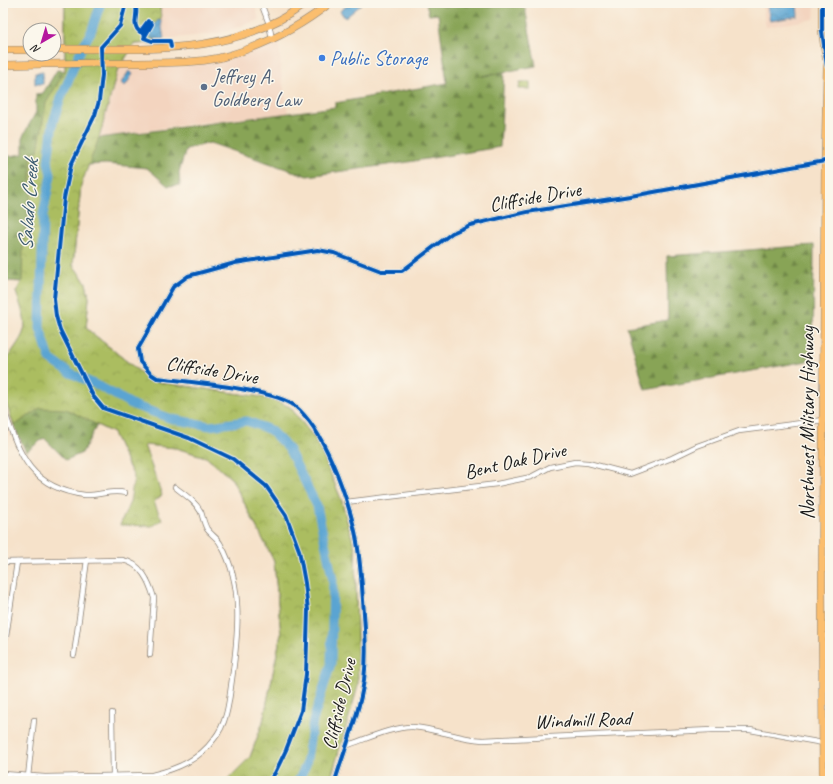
<svg xmlns="http://www.w3.org/2000/svg" width="833" height="784" font-family="Caveat,sans-serif">
  <style>
    .built { fill: #f3d4bf }
    .forest { fill: url(#forest-firs); stroke: #526039 }
    .park { fill: url(#park-crowns); stroke: #646c3e }
    .pitch { fill: #abbd60; stroke: #646c3e }
    .water { fill: url(#water-waves); stroke: #3b6077 }
    .lines { fill: none; stroke-linecap: round; stroke-linejoin: round }
    .river { stroke: #5aa4d2; stroke-width: 9 }
    .street-casing { stroke: #897f73; stroke-width: 6 }
    .primary-casing { stroke: #897f73; stroke-width: 8 }
    .street { stroke: #fff; stroke-width: 4.5 }
    .primary { stroke: #fbbe6e; stroke-width: 7 }
    .cycleway-casing { stroke: #fbf7ec; stroke-width: 6 }
    .cycleway { stroke: #0057b8; stroke-width: 4 }
    .shop-dot { fill: #3f7fe0; stroke: #fbf7ec; stroke-width: 1.5 }
    .service-dot { fill: #5c6f8a; stroke: #fbf7ec; stroke-width: 1.5 }
    .labels { text-anchor: middle; dominant-baseline: central; stroke-width: 3; stroke-linejoin: round; paint-order: stroke }
    .shop-label { font-size: 20px; fill: #366cbe; stroke: #fbf7ec; text-anchor: start }
    .service-label { font-size: 20px; fill: #4e5e75; stroke: #fbf7ec; text-anchor: start }
    .street-label { font-size: 20px; fill: #1c1c1c; stroke: #fbf7ec }
    .water-label { font-size: 21px; font-style: italic; fill: #38596e; stroke: #fbf7ec }
  </style>
  <defs>
    <pattern id="forest-firs" width="22" height="20" patternUnits="userSpaceOnUse"><rect width="22" height="20" fill="#88a456"/><path d="M5 1l3.5 6h-7zM16 11l3.5 6h-7z" fill="#6e8546"/></pattern>
    <pattern id="park-crowns" width="20" height="18" patternUnits="userSpaceOnUse"><rect width="20" height="18" fill="#abbd60"/><path d="M2 6a3 3 0 1 1 6 0M12 15a3 3 0 1 1 6 0" fill="none" stroke="#93a253"/></pattern>
    <pattern id="water-waves" width="16" height="10" patternUnits="userSpaceOnUse"><rect width="16" height="10" fill="#5aa4d2"/><path d="M0 5q4-4 8 0t8 0" fill="none" stroke="#4a85aa"/></pattern>
  </defs>
  <rect width="100%" height="100%" fill="#fbf7ec"/>
  <filter id="ink" filterUnits="userSpaceOnUse"><feTurbulence type="fractalNoise" baseFrequency=".025" numOctaves="2"/><feDisplacementMap in="SourceGraphic" scale="8" xChannelSelector="R" yChannelSelector="G"/><feConvolveMatrix kernelMatrix="1 2 1 2 8 2 1 2 1" color-interpolation-filters="sRGB"/></filter>
  <filter id="wash" filterUnits="userSpaceOnUse"><feTurbulence type="fractalNoise" baseFrequency=".012" numOctaves="4" result="noise"/><feDisplacementMap in="SourceGraphic" scale="16" xChannelSelector="R" yChannelSelector="G"/><feGaussianBlur stdDeviation="0.9" result="paint"/><feColorMatrix in="noise" values="0 0 0 0 0 0 0 0 0 0 0 0 0 0 0 0 0 1.4 0 .05"/><feComposite in="paint" operator="in"/></filter>
  <g filter="url(#wash)">
    <rect width="100%" height="100%" fill="#f6e2ca"/>
    <g class="built">
      <path d="M163,3H254L259,20L221,33L165,39L160,9Z"/>
      <path d="M762,3H815L814,19L766,27Z"/>
      <path d="M279,41L281,72L288,113L187,124L99,138L119,68L182,66L208,63L243,54Z"/>
    </g>
    <g class="forest">
      <path d="M65,3H163L160,9L161,18L153,43L134,44L117,72L99,138L335,107V103L447,83L438,14L429,15L426,3H522L523,8H525L536,66L482,76L504,73L500,147L402,163L307,176L210,143L186,149L179,172L180,185L168,186L147,168L106,164L88,165L81,185L73,265L86,283L89,298L86,328L141,373L157,382L268,398L290,407L318,443L341,499L355,549L358,686L330,781H226L250,757L263,722L281,634L274,561L232,479L206,457L176,448L150,445L147,430L130,469L113,433L97,425L82,453L66,460L44,438L26,452L14,426L3,394V363L5,362C28,328 30,331 16,292L22,282L5,281L3,284V157L23,154V136L36,112V94L43,93L57,70L65,71Z"/>
      <path d="M814,245L813,360L645,390L627,327L668,320L667,256Z"/>
    </g>
    <path class="park" d="M65,3H163L160,9L161,18L153,43L134,44L117,72L99,138L81,185L73,265L86,283L89,298L86,328L141,373L157,382L268,398L290,407L318,443L341,499L355,549L358,686L330,781H226L250,757L263,722L281,634L274,561L232,479L206,457L176,448L144,445L162,495L154,502L162,520L152,526L120,525L130,502L134,477L113,433L66,409L40,408L14,426L3,394V363L5,362C28,328 30,331 16,292L22,281L23,246L31,194V152L38,151L46,103L65,71Z"/>
    <path class="pitch" d="M520,82H530V89H519Z"/>
    <g class="water">
      <path d="M350,3L362,4L345,18L340,11Z"/>
      <path d="M767,5H797L798,16L770,21Z"/>
      <path d="M158,20L161,21L164,39H153L148,35Z"/>
      <path d="M129,71L133,74L125,86L121,83Z"/>
      <path d="M43,72V84H35V73Z"/>
    </g>
    <g class="lines">
      <path class="river" d="M101,3L91,32L82,47L60,101L53,122L48,162L51,175L43,215L40,328L50,359L70,373L99,386L133,405L172,419L210,426L247,421L270,430L288,448L317,506L333,580L331,664L313,721L306,765L298,781"/>
    </g>
  </g>
  <g filter="url(#ink)">
    <g class="lines">
      <defs>
        <g id="street">
          <path d="M261,3L269,24L272,39"/>
          <path d="M3,407C19,453 29,488 85,495C98,496 112,489 125,493"/>
          <path d="M823,478H830"/>
          <path d="M346,502L497,484L531,477L550,467L575,462L588,463L630,474L672,458L697,446L739,431L824,420"/>
          <path d="M3,562L122,560C141,563 149,581 154,598L150,655"/>
          <path d="M823,636H830"/>
          <path d="M3,637H6L17,562"/>
          <path d="M74,655L87,560"/>
          <path d="M112,713L113,776"/>
          <path d="M348,745C366,739 395,726 413,727C437,729 459,739 483,740L712,730H750L823,743"/>
          <path d="M3,774L45,777L152,775C177,769 199,760 214,739C228,722 229,700 232,679C238,636 244,585 221,545C218,538 211,535 207,529C204,524 203,518 201,512C195,501 185,495 175,487"/>
          <path d="M28,777L34,720"/>
          <path d="M335,781C345,748 359,715 364,680C368,649 364,617 362,586C360,567 359,546 354,527C345,491 324,430 295,406C273,389 188,382 157,378L151,374L140,362L138,349L173,287L188,276L235,263L318,250L334,253L381,271H402L452,233L470,225L527,212L643,194L825,161"/>
        </g>
        <g id="primary">
          <path d="M822,3V31L826,58"/>
          <path d="M54,49C139,48 234,58 306,3"/>
          <path d="M3,50H30"/>
          <path d="M3,65C45,64 86,63 128,63C158,62 189,64 219,58C259,48 297,29 330,3"/>
          <path d="M823,781L822,591L825,161L827,66L830,47"/>
        </g>
      </defs>
      <use href="#street" class="street-casing"/>
      <use href="#primary" class="primary-casing"/>
      <use href="#street" class="street"/>
      <use href="#primary" class="primary"/>
      <defs>
        <g id="cycleway">
          <path d="M126,3L120,26L101,47L102,75L99,101L95,115L71,165L64,198L54,299L56,316L60,330L93,396L103,408L189,438L233,459L266,486L286,515L299,550L305,583L308,610L306,674L301,711L286,750L275,773L269,781"/>
          <path d="M135,3C140,14 130,24 140,32L148,21L142,33L144,34L151,23L152,24L144,38L152,41H170L171,47"/>
          <path d="M822,3V31L827,66"/>
          <path d="M335,781C345,748 359,715 364,680C368,649 364,617 362,586C360,567 359,546 354,527C345,491 324,430 295,406C273,389 188,382 157,378L151,374L140,362L138,349L173,287L188,276L235,263L318,250L334,253L381,271H402L452,233L470,225L527,212L643,194L825,161"/>
        </g>
      </defs>
      <use href="#cycleway" class="cycleway-casing"/>
      <use href="#cycleway" class="cycleway"/>
    </g>
  </g>
  <circle class="shop-dot" cx="322" cy="58" r="4"/>
  <circle class="service-dot" cx="204" cy="87" r="4"/>
  <g class="labels">
    <g class="shop-label">
      <text x="330" y="58">Public Storage</text>
    </g>
    <g class="service-label">
      <text x="212" y="76">Jeffrey A.<tspan x="212" dy="23">Goldberg Law</tspan></text>
    </g>
    <g class="street-label">
      <text transform="translate(535 197) rotate(-10)">Cliffside Drive</text>
      <text transform="translate(212 370) rotate(9)">Cliffside Drive</text>
      <text transform="translate(807 423) rotate(-90)">Northwest Military Highway</text>
      <text transform="translate(515 461) rotate(-13)">Bent Oak Drive</text>
      <text transform="translate(339 704) rotate(-77)">Cliffside Drive</text>
      <text transform="translate(583 720) rotate(-2)">Windmill Road</text>
    </g>
    <g class="water-label">
      <text transform="translate(28 205) rotate(-86)">Salado Creek</text>
    </g>
  </g>
  <rect width="833" height="784" fill="none" stroke="#fbf7ec" stroke-width="16"/>
  <g transform="translate(42 42) rotate(218)"><circle r="19" fill="#fbf7ec" stroke="#a29f99"/>
  <path d="M0-3L7 15L0 10L-7 15Z" fill="#b5179e"/>
  <text y="-6" font-size="11" font-weight="bold" text-anchor="middle" fill="#1c1c1c">N</text>
  </g>
</svg>
